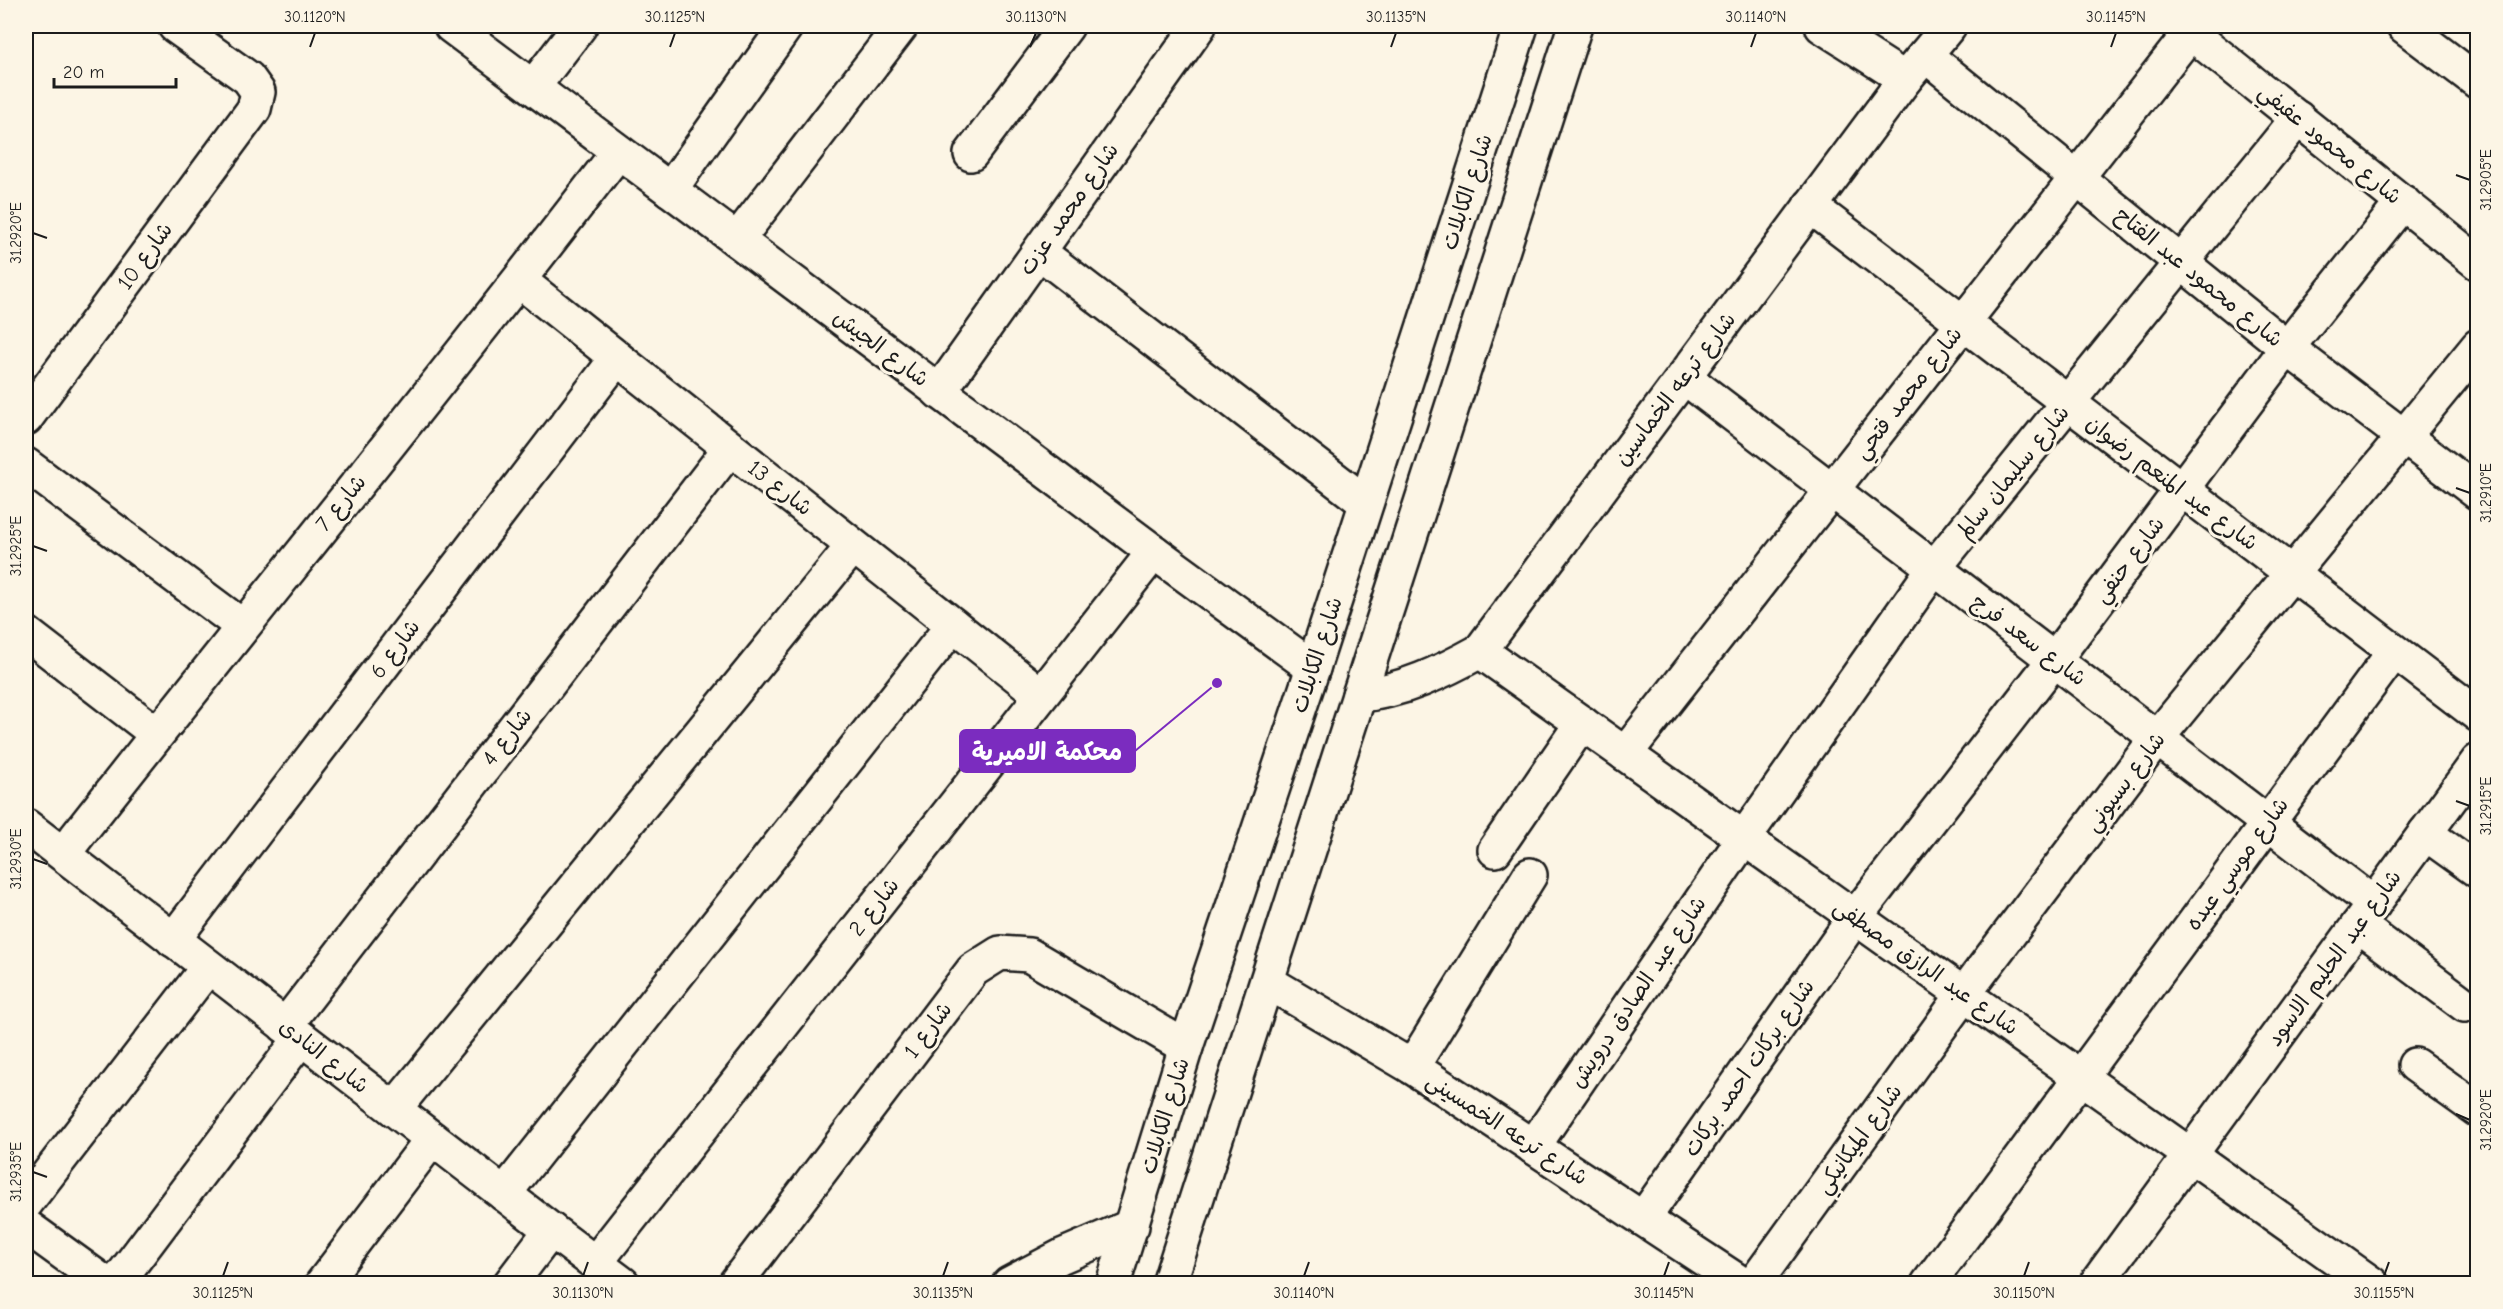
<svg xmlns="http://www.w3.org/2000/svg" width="2503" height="1309" font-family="'Comic Neue','Playpen Sans Arabic',sans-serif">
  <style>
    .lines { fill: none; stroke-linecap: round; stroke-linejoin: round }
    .minor-casing { stroke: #1c1c1c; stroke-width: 38 }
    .secondary-casing { stroke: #1c1c1c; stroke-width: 38 }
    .minor { stroke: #fcf5e5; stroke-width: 33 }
    .secondary { stroke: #fcf5e5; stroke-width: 33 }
    .ticks { fill: none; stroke: #1c1c1c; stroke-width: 2 }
    .labels { text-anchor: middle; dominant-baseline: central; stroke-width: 6; stroke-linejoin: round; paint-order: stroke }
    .street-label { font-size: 22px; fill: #1c1c1c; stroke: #fcf5e5 }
    .leader { fill: none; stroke: #7b2cbf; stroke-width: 2 }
    .callout-dot { fill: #7b2cbf; stroke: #fcf5e5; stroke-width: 2 }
    .callout { fill: #7b2cbf; stroke: #7b2cbf; stroke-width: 2 }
    .callout-label { font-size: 24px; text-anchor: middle; font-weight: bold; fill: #fff }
    .neatline { fill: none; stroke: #1c1c1c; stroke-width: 2 }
    .ticks-label { font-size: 15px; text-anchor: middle; fill: #1c1c1c }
  </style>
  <rect width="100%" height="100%" fill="#fcf5e5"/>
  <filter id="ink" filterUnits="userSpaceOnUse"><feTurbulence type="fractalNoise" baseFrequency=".0167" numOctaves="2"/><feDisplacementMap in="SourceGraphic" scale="12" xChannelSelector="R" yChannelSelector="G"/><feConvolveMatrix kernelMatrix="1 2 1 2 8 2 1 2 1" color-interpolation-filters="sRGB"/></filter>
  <g filter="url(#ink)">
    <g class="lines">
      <defs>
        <g id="minor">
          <path d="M451,26L1154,552L1313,668"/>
          <path d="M1822,26L1905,79"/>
          <path d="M2182,26L2478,263"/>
          <path d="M2404,26L2478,82"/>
          <path d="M1925,55L2287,348L2478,493"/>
          <path d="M533,87L580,26"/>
          <path d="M971,154L1067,26"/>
          <path d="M670,190L786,26"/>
          <path d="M1810,206L2478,715"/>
          <path d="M737,240L901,26"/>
          <path d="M1039,252L1366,503"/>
          <path d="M520,281L1040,694"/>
          <path d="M1684,377L2374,904"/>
          <path d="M939,392L1199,26"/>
          <path d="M26,418L254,109L258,92L248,78L175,26"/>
          <path d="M26,465L242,626"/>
          <path d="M26,633L157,734"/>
          <path d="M1480,651L2372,1284"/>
          <path d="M1359,695C1401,692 1444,671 1480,651L1905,79L1949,26"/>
          <path d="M1625,754L2191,32"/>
          <path d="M26,826L551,1230L623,1284"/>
          <path d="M2425,833L2478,871"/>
          <path d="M1495,850L1582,723"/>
          <path d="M63,854C247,619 437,389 618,152"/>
          <path d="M2358,925L2465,1005"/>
          <path d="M173,940L617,358"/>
          <path d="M1268,982L1412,1067L1742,1284"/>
          <path d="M285,1026L730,448"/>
          <path d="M2415,1065L2478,1110"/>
          <path d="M1412,1067L1530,875"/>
          <path d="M394,1109L853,546"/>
          <path d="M1533,1147L1744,838L1934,568L2298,118"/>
          <path d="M504,1194L953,625"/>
          <path d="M26,1203L208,967"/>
          <path d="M1643,1219L1855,917L2054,660L2287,348L2403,202"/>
          <path d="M26,1226L106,1284"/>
          <path d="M596,1262L1154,552"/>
          <path d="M116,1284L301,1038"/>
          <path d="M322,1284L432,1139"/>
          <path d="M510,1284L551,1230"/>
          <path d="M735,1284L973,970L1000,953L1029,955L1186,1047"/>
          <path d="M1009,1284L1062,1256L1132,1226"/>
          <path d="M1754,1284L1964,994L2157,738L2478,346"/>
          <path d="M1928,1284L2394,652"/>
          <path d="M2096,1284L2478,761"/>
        </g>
        <g id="secondary">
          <path d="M1113,1284L1186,1047L1313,668L1521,26"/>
          <path d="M1169,1284L1575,26"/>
        </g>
      </defs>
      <use href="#minor" class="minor-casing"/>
      <use href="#secondary" class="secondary-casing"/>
      <use href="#minor" class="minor"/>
      <use href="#secondary" class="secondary"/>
    </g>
  </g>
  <path class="ticks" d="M310,47L315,33M670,47L675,33M1030,47L1036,33M1391,47L1396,33M1751,47L1756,33M2111,47L2116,33M2456,175L2470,180M33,233L47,238M2456,488L2470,493M33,546L47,551M2456,801L2470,806M33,859L47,864M2456,1114L2470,1120M33,1172L47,1177M223,1276L228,1262M583,1276L588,1262M943,1276L948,1262M1304,1276L1309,1262M1664,1276L1669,1262M2024,1276L2029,1262M2384,1276L2389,1262"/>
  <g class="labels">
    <g class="street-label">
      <text transform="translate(2330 144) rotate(39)">شارع محمود عفيفي</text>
      <text transform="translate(1467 192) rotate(-72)">شارع الكابلات</text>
      <text transform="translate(1069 209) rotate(-55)">شارع محمد عزت</text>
      <text transform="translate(145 256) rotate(-54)">شارع 10</text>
      <text transform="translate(2199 277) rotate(39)">شارع محمود عبد الفتاح</text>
      <text transform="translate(881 348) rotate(37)">شارع الجيش</text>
      <text transform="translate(1675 389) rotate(-53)">شارع ترعه الخماسين</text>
      <text transform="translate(1908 393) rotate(-52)">شارع محمد فتحي</text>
      <text transform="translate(2013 472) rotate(-51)">شارع سليمان سالم</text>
      <text transform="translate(2172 483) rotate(37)">شارع عبد المنعم رضوان</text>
      <text transform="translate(780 488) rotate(38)">شارع 13</text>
      <text transform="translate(341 503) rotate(-51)">شارع 7</text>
      <text transform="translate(2129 560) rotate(-53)">شارع حنفي</text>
      <text transform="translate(2029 640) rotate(37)">شارع سعد فرج</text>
      <text transform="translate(395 649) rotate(-53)">شارع 6</text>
      <text transform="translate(1317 655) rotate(-72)">شارع الكابلات</text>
      <text transform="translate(507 737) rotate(-52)">شارع 4</text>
      <text transform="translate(2125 782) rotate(-53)">شارع بسيوني</text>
      <text transform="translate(2237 864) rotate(-54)">شارع موسي عبده</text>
      <text transform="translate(874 907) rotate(-52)">شارع 2</text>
      <text transform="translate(2334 958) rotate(-54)">شارع عبد الحليم الاسود</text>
      <text transform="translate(1926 967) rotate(35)">شارع عبد الرازق مصطفى</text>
      <text transform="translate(1638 992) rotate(-56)">شارع عبد الصادق درويش</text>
      <text transform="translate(928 1030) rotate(-53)">شارع 1</text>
      <text transform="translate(324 1056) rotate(38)">شارع النادى</text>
      <text transform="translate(1749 1068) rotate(-55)">شارع بركات احمد بركات</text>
      <text transform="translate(1165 1116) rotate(-73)">شارع الكابلات</text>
      <text transform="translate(1507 1129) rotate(33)">شارع ترعه الخمسينى</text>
      <text transform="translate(1859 1139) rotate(-54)">شارع الميكانيكي</text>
    </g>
  </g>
  <path class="leader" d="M1217 683L1135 751"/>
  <circle class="callout-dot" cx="1217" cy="683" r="6"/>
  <rect class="callout" x="960" y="730" width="175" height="42" rx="6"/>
  <g class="callout-label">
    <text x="1047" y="760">محكمة الاميرية</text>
  </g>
  <rect width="2503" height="1309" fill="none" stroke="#fcf5e5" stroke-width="66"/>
  <path d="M54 78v9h122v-9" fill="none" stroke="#1c1c1c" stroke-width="3"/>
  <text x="63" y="78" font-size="18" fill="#1c1c1c" stroke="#fcf5e5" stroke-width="4.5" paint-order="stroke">20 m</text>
  <rect x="33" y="33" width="2437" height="1243" class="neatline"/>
  <g class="ticks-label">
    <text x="315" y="22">30.1120°N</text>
    <text x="675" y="22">30.1125°N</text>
    <text x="1036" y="22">30.1130°N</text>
    <text x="1396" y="22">30.1135°N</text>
    <text x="1756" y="22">30.1140°N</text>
    <text x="2116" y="22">30.1145°N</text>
    <text transform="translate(2486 180) rotate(-90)" y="5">31.2905°E</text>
    <text transform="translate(16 233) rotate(-90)" y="5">31.2920°E</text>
    <text transform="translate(2486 493) rotate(-90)" y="5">31.2910°E</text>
    <text transform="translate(16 546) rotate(-90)" y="5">31.2925°E</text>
    <text transform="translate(2486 806) rotate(-90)" y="5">31.2915°E</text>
    <text transform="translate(16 859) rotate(-90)" y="5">31.2930°E</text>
    <text transform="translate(2486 1120) rotate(-90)" y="5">31.2920°E</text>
    <text transform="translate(16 1172) rotate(-90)" y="5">31.2935°E</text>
    <text x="223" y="1298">30.1125°N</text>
    <text x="583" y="1298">30.1130°N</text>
    <text x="943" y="1298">30.1135°N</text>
    <text x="1304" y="1298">30.1140°N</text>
    <text x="1664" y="1298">30.1145°N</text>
    <text x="2024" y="1298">30.1150°N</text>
    <text x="2384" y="1298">30.1155°N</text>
  </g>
</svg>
